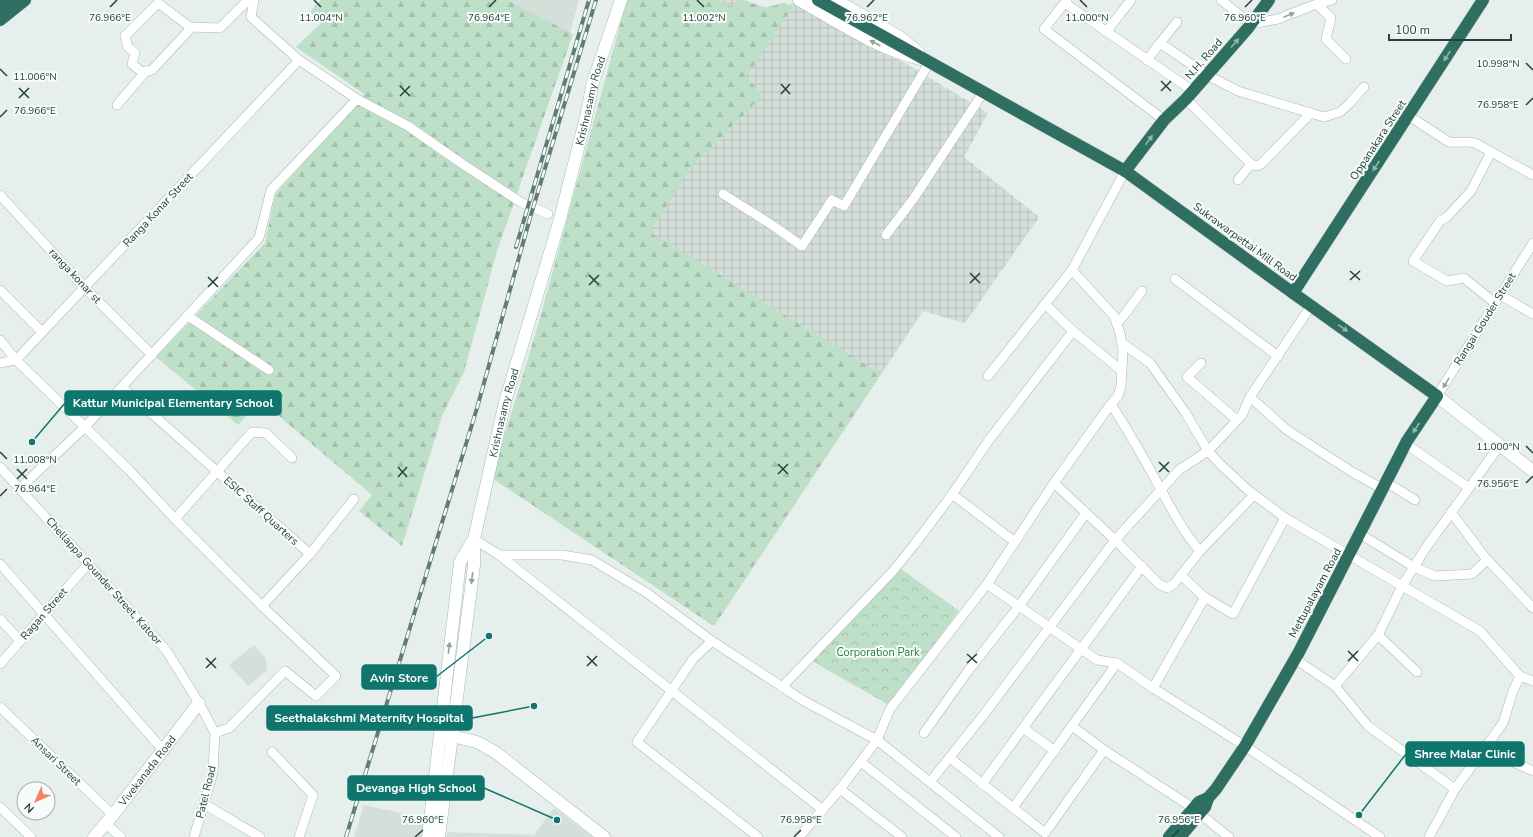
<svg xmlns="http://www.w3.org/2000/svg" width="1533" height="837" font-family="'Nunito Sans',sans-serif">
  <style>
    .built { fill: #d4dfda }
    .industrial { fill: url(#industrial-grid) }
    .forest { fill: url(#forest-firs) }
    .park { fill: url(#park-crowns) }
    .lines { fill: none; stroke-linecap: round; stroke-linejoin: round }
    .street-casing { stroke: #a8b8b2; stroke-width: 10 }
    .secondary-casing { stroke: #a4bbb3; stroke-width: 13 }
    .highway-casing { stroke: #c2cac8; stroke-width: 13 }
    .street { stroke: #fff; stroke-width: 9 }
    .secondary { stroke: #fff; stroke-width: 12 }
    .highway { stroke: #2f6f62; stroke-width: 12 }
    .rail-casing { stroke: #5f7d75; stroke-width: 4 }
    .rail { stroke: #f7fbf9; stroke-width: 2.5; stroke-dasharray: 8; stroke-linecap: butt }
    .oneway { fill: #92a09c }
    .oneway2 { fill: #93b5ae }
    .ticks { fill: none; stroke: #24423a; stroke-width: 1.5 }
    .labels { text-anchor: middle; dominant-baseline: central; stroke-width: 4; stroke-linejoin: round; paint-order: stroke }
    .street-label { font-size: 11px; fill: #24423a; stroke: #f7fbf9 }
    .park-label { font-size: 11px; fill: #2d7a4b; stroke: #f7fbf9 }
    .ticks-label { font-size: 10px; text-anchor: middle; fill: #24423a; stroke: #f7fbf9; stroke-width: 4; stroke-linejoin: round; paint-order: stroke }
    .leader { fill: none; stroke: #0f766e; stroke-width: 1.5 }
    .callout-dot { fill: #0f766e; stroke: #f7fbf9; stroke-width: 1.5 }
    .callout { fill: #0f766e; stroke: #0f766e; stroke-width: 1.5 }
    .callout-label { font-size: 12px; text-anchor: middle; font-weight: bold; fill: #fff }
  </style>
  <defs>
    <pattern id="industrial-grid" width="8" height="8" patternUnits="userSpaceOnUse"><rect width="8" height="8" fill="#d4dfda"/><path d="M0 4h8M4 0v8" fill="none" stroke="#b6c1bc"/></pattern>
    <pattern id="forest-firs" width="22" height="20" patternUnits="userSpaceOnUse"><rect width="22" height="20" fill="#bfe0c8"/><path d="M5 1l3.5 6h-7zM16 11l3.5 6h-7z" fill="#a4c1ad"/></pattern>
    <pattern id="park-crowns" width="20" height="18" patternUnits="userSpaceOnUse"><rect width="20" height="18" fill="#bfe0c8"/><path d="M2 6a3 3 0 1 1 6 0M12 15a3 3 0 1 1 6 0" fill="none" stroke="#a4c1ad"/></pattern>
  </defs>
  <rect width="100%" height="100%" fill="#e6efeb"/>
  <g class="built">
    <path d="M430,0H579L561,66Z"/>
    <path d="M254,645L266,659L267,670L248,686L229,665Z"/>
    <path d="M364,805L425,818L423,837H354Z"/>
    <path d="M554,808L593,837H446L447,832L534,835Z"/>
  </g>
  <path class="industrial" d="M627,0H744L765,7L784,3L789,5L795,3L874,48L903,62L988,113L964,157L1039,217L965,323L923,311L714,626L492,478L539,322Z"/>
  <g class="forest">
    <path d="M321,0H507L573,34L497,251L464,372L442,416L402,546L359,511L372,495L260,400L238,425L156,357L265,243L275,195L364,94L296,47L323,21L310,12Z"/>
    <path d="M627,0H719L733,8L737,0C747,0 754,6 764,7C773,8 781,1 789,5L795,3L747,76L762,96L689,170L650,232L881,374L714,626L492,478L539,322Z"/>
  </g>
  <path class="park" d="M900,568L959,611L889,705L812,661Z"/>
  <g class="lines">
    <defs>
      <g id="street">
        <path d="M254,0L251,17L299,60L357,99L408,126L461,163L522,203L548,214"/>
        <path d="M1067,0L1044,29L1164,120"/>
        <path d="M1221,0L1251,24L1278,19L1311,6L1332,0"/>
        <path d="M1065,3L1193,91"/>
        <path d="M1317,4L1331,18L1326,39L1346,59"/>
        <path d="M192,27L152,70L142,72L132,64L135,53L128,47L125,36L158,3L190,27L220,28L248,0"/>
        <path d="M1106,32L1131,0"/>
        <path d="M1160,43L1177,22"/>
        <path d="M1147,60L1160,43L1207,75L1238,91L1324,117L1340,112L1349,104L1364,87"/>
        <path d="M1186,99L1251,164L1257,166L1261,164L1311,113"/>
        <path d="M117,105L146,71"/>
        <path d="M1409,116L1449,142C1458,143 1466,141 1475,143L1533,175"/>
        <path d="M1491,152L1471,191L1447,217L1440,221L1413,261L1447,281L1464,278L1495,303"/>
        <path d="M1238,180L1251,164"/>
        <path d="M723,194L772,225L802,246L832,200L844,206L929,63"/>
        <path d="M0,195L85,288L152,355"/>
        <path d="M886,235L914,198L983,93"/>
        <path d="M1072,270L1114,316L1120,333L1123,351L1121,386L1118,396L1111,404C1128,431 1144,458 1159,486C1171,508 1183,532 1200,551"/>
        <path d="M1175,279L1278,356"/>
        <path d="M0,290L42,332"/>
        <path d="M1500,295L1533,314"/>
        <path d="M188,316L269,370"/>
        <path d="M1117,324L1125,314L1142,291"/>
        <path d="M1073,331L1122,371"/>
        <path d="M0,340L16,360L129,470L175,519L262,606L336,676L316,696L285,671L229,728L215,733"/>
        <path d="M1122,343L1150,363L1185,412L1208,451L1221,465L1248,490L1285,518L1480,631L1520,676L1533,681"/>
        <path d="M16,360L299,60"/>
        <path d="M0,363L16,360"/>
        <path d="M1201,363L1187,377L1237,420"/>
        <path d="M988,376L1072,270L1125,171"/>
        <path d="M122,387L310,554"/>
        <path d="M1437,396L1533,243"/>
        <path d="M1250,397L1287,430L1352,472L1383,489"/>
        <path d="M1406,444L1469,488"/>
        <path d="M0,467L166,650L199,703L215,733L213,772L194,837"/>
        <path d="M1386,482L1415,500"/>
        <path d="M1054,483L1115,540L1159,584L1167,588L1174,584L1200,551L1254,495"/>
        <path d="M20,488L84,428L259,238L271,190L357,99"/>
        <path d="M952,494L1015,542"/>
        <path d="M1451,512L1484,556L1533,608"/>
        <path d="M175,519L252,432L266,433L292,458"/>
        <path d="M1360,534L1414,567L1435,576L1472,574L1487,560"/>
        <path d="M474,539L499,555L823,810"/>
        <path d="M499,555H562L592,560L647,593L712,641L804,701L877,740L999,837"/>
        <path d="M0,564L163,750"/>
        <path d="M1181,575L1205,598"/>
        <path d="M987,584L1097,660L1117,663L1153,688L1245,746L1380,837"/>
        <path d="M262,606L310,554L354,499"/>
        <path d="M0,619L20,641"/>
        <path d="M1378,635L1402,586L1425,549L1500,445"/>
        <path d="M712,641L693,659L637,742L758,837"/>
        <path d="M1295,659L1335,686L1368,726L1455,789"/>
        <path d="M0,664L88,564"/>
        <path d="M1335,686L1378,635L1417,672"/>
        <path d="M782,687L893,571L914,545L951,496L989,440L1073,331L1045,304"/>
        <path d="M1153,688L1205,597L1233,614L1285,518"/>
        <path d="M0,707L113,815"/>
        <path d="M1072,726L1104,750L1190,806L1229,837"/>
        <path d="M1023,728L1055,751"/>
        <path d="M924,733L968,671L1019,606L1086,513"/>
        <path d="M1484,749L1533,771"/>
        <path d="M272,752L313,795L299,837"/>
        <path d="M950,758L1045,833L1104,750"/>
        <path d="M861,762L956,837"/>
        <path d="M930,782L985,713L1115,540L1179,470L1208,451L1242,415L1250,397L1311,306"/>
        <path d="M982,784L1142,566"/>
        <path d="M840,789L902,837"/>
        <path d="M204,804L260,837"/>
        <path d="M0,807L31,837"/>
        <path d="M1013,808L1117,663"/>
        <path d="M106,824L121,837"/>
        <path d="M799,837L840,789L877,740L890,709L987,584L1054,483L1111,404"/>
        <path d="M1429,837L1455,789L1503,723L1513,691L1520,676"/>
      </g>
      <g id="secondary">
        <path d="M799,0C838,22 876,48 920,59"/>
        <path d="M836,0L901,38L918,52"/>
        <path d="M1437,396L1533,471"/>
        <path d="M444,734L477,742L495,752L604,837"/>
        <path id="s1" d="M94,837L113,815L199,703"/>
        <path d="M428,837L460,562L473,540"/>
        <path id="s2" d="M439,837L474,565V539L505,402L560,219L586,117L593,82L621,0"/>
      </g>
      <g id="highway">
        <path d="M818,0L1125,171L1293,293L1437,396L1407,441L1299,652L1245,746L1216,789L1208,798L1205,807L1180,837"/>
        <path d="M0,8L10,0"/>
        <path d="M0,20L25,0"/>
        <path d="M1125,171L1164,120L1186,99L1248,28L1269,0"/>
        <path d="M1293,293L1483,0"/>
        <path d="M1169,837L1199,802L1208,798"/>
      </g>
    </defs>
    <use href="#street" class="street-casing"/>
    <use href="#secondary" class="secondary-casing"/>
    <use href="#highway" class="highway-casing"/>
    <use href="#street" class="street"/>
    <use href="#secondary" class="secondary"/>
    <use href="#highway" class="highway"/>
    <defs>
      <g id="rail">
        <path d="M516,247L589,0"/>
        <path d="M346,837L477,408L530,218L596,0"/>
      </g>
    </defs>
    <use href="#rail" class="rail-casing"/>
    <use href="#rail" class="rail"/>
  </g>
  <defs><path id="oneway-solid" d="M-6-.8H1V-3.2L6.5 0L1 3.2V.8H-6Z"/></defs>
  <g class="oneway">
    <use href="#oneway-solid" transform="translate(1289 15) rotate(-22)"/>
    <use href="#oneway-solid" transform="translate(875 43) rotate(-153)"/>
    <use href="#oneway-solid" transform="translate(1446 383) rotate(122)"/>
    <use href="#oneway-solid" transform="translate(472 578) rotate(97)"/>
    <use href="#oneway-solid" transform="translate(449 648) rotate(-83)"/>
  </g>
  <g class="oneway2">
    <use href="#oneway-solid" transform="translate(1235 43) rotate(-49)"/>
    <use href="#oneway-solid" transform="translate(1447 56) rotate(123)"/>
    <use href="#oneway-solid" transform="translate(1149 140) rotate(-53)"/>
    <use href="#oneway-solid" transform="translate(1376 166) rotate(123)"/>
    <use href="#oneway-solid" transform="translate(1343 328) rotate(35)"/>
    <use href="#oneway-solid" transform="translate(1416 428) rotate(123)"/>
  </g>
  <path class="ticks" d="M314,0L321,7M697,0L704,7M1080,0L1087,7M110,7L117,0M489,7L496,0M867,7L874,0M1245,7L1252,0M1526,63L1533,70M0,69L7,76M1161,81L1171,91M781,84L790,94M400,86L410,96M19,88L29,98M1161,91L1171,81M781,94L790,84M400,96L410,86M19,98L29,88M1526,105L1533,98M0,117L7,110M1350,271L1360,280M970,273L980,283M589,275L599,285M208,277L218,287M1350,280L1360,271M970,283L980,273M589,285L599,275M208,287L218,277M1526,446L1533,453M0,452L7,459M1159,462L1169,472M778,464L788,474M398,467L407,477M17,469L27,479M1159,472L1169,462M778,474L788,464M398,477L407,467M17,479L27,469M1526,483L1533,476M0,496L7,489M1348,651L1358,661M967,654L977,663M587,656L597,666M206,658L216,668M1348,661L1358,651M967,663L977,654M587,666L597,656M206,668L216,658M415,837L423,830M794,837L801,830M1172,837L1179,830"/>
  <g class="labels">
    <g class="street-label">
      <text transform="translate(1204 59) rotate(-49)">N.H. Road</text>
      <text stroke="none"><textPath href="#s2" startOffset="754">Krishnasamy Road</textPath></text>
      <text transform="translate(1378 140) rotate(-57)">Oppanakara Street</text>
      <text transform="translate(158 210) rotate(-47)">Ranga Konar Street</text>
      <text transform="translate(1245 242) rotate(36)">Sukrawarpettai Mill Road</text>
      <text transform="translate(75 276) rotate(47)">ranga konar st</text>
      <text transform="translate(1485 319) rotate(-58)">Rangai Gouder Street</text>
      <text stroke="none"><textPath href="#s2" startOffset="430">Krishnasamy Road</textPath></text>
      <text transform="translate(261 511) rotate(42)">ESIC Staff Quarters</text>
      <text transform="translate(104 581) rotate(48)">Chellappa Gounder Street, Katoor</text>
      <text transform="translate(1315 593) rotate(-62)">Mettupalayam Road</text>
      <text transform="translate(44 614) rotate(-49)">Ragan Street</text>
      <text transform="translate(56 761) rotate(44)">Ansari Street</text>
      <text stroke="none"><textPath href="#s1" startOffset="85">Vivekanada Road</textPath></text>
      <text transform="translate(206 792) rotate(-76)">Patel Road</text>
    </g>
    <g class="park-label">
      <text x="878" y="652">Corporation Park</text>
    </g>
  </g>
  <g class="ticks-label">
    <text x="110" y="21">76.966°E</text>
    <text x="321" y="21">11.004°N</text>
    <text x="489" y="21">76.964°E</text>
    <text x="704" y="21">11.002°N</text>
    <text x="867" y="21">76.962°E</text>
    <text x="1087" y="21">11.000°N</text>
    <text x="1245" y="21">76.960°E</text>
    <text x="1498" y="67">10.998°N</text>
    <text x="35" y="80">11.006°N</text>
    <text x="1498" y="108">76.958°E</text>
    <text x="35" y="114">76.966°E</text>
    <text x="1498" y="450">11.000°N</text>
    <text x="35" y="463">11.008°N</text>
    <text x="1498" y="487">76.956°E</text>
    <text x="35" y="492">76.964°E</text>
    <text x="423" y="823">76.960°E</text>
    <text x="801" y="823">76.958°E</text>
    <text x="1179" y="823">76.956°E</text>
  </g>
  <path class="leader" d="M32 442L65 403M489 636L436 677M534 706L472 718M1359 815L1406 754M557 820L484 788"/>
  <g class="callout-dot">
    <circle cx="32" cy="442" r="4"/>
    <circle cx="489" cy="636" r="4"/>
    <circle cx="534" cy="706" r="4"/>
    <circle cx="1359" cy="815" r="4"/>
    <circle cx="557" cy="820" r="4"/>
  </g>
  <g class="callout">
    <rect x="65" y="391" width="216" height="24" rx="4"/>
    <rect x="362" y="665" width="74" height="24" rx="4"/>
    <rect x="267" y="706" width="205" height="24" rx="4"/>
    <rect x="1406" y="742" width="118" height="24" rx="4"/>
    <rect x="348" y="776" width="136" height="24" rx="4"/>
  </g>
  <g class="callout-label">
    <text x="173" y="407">Kattur Municipal Elementary School</text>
    <text x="399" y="682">Avin Store</text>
    <text x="369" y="722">Seethalakshmi Maternity Hospital</text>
    <text x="1465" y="758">Shree Malar Clinic</text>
    <text x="416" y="792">Devanga High School</text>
  </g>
  <g transform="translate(36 801) rotate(225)"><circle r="19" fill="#f7fbf9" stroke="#a3b1ad"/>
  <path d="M0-3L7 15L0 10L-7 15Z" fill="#f4845f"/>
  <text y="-6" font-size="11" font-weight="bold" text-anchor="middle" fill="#24423a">N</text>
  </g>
  <path d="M1389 34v6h122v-6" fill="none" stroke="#24423a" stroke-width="2"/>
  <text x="1395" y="34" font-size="12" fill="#24423a" stroke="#f7fbf9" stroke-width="3" paint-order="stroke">100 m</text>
</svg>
